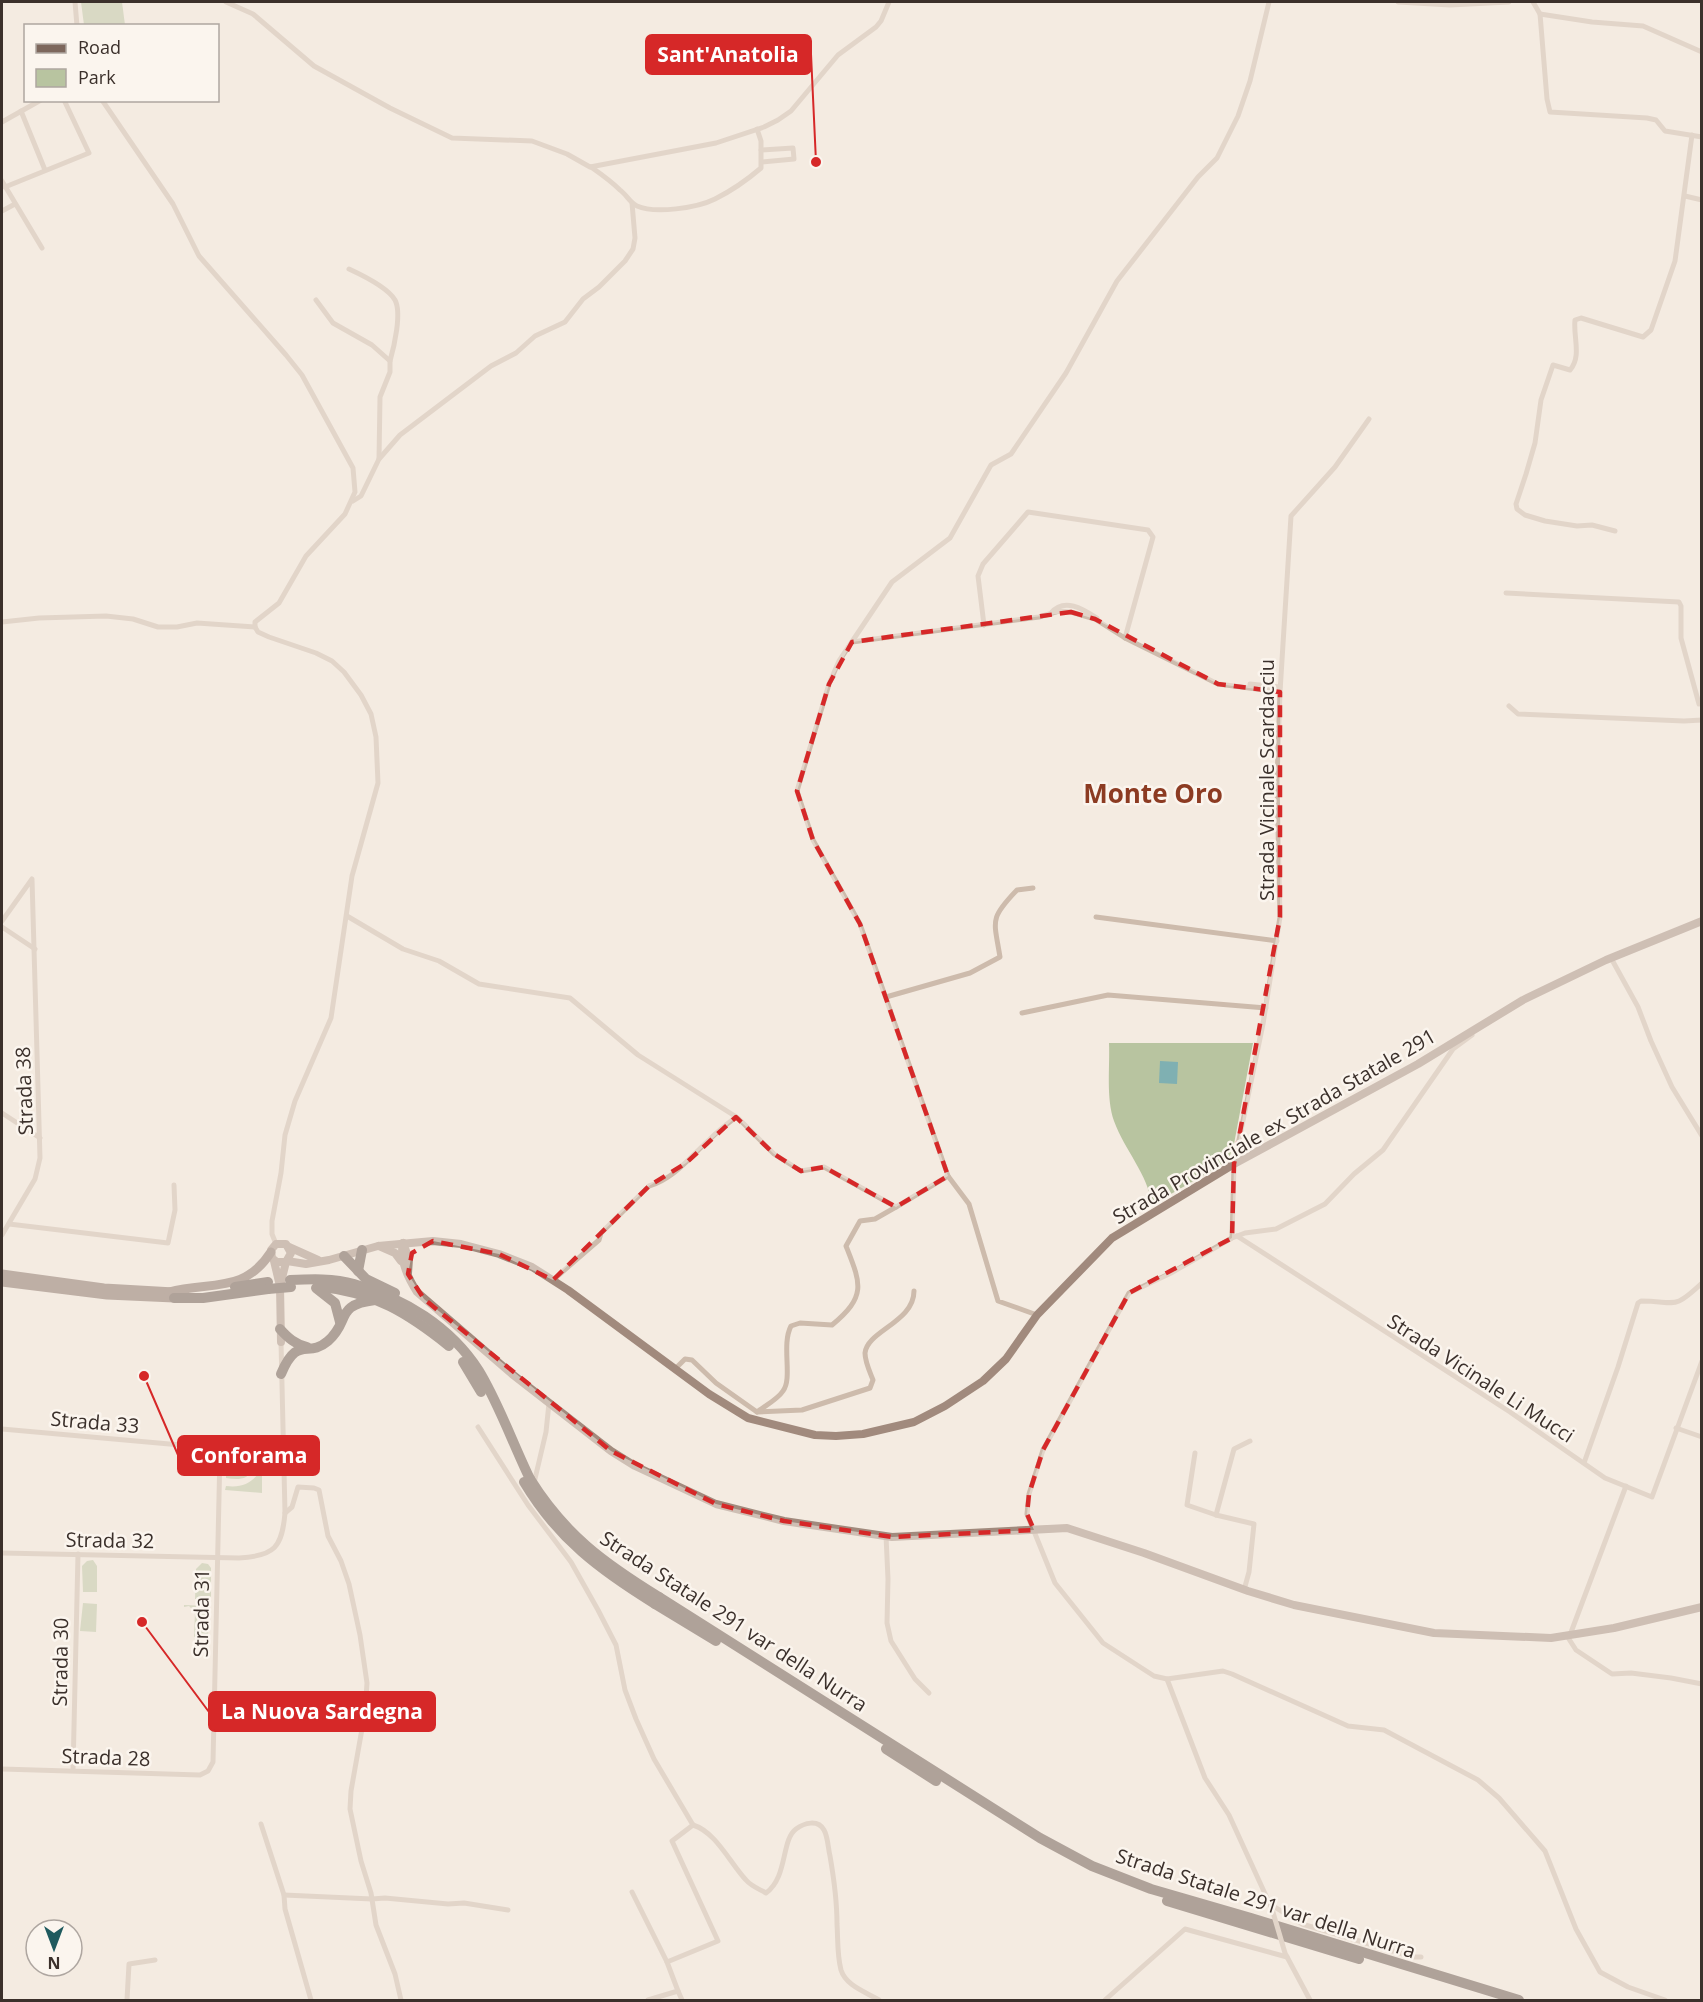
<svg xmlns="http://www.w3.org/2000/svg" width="1703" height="2002" font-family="'Open Sans',sans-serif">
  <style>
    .green { fill: #b8c4a0 }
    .water { fill: #7fb0b2 }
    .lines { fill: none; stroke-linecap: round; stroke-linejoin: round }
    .street { stroke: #cdbbac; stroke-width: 5 }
    .secondary { stroke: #a18a7d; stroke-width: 8 }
    .primary { stroke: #7d675c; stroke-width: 9 }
    .highway { stroke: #5c4a42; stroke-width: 10 }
    .street-bridge { stroke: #cdbbac; stroke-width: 5 }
    .highway-bridge { stroke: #5c4a42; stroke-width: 10 }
    .marked { fill: none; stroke: #d62828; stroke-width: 4.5; stroke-dasharray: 12 8; stroke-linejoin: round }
    .labels { text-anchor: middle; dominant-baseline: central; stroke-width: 5; stroke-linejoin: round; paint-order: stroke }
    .street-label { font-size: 20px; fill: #3b302b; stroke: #fbf5ee }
    .district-label { font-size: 26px; font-weight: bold; fill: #8c3b22; stroke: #fbf5ee }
    .leader { fill: none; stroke: #d62828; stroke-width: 2 }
    .callout-dot { fill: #d62828; stroke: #fbf5ee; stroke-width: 2 }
    .callout { fill: #d62828; stroke: #d62828; stroke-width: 2 }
    .callout-label { font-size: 21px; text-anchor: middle; font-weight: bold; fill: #fff }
  </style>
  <rect width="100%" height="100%" fill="#f4ebe1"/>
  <g class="green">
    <path d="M81,2H122L125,25H84Z"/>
    <path d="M1109,1043H1253L1234,1144L1228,1161L1152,1205C1148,1174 1125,1151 1114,1121C1106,1098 1110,1067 1109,1043Z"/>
    <path d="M231,1441C236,1441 242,1441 246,1443C258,1449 257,1471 246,1477C240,1480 233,1479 226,1478V1445L231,1444Z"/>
    <path d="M262,1468V1493L225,1490L226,1486C243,1488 253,1483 262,1468Z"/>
    <path d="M93,1560L97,1566V1592H83L82,1566L87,1561Z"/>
    <path d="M202,1563L208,1564L211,1568V1599H195L196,1569Z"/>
    <path d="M83,1603L97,1604L96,1632L80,1631Z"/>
    <path d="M184,1605L209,1606L208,1638L194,1637L195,1612L189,1606L184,1607Z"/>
  </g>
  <path class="water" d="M1160,1061L1178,1062L1177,1084L1159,1083Z"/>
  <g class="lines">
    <g class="street">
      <path d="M75,2L77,26"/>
      <path d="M226,2L253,14L314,66L390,108L452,138L532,141L567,154L590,167L716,143L764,127L778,120L791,111L838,55L876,27L881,21L889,2"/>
      <path d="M1398,2L1450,5L1509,2"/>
      <path d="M1533,2L1540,14L1547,99L1550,112L1647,118L1656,120L1665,131L1702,137"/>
      <path d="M1540,14L1592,22L1643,26L1702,52"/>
      <path d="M102,100L173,204L199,256L286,355L302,375L353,468L355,492L345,514L306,556L279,603L255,622V627"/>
      <path d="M21,111L45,170"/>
      <path d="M2,122L41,100"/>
      <path d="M761,150L793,148L794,159L762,162"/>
      <path d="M591,167C601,174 611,181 620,190C626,194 630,203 637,206C655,214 697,208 715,199C731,191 747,180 761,168V141L757,129"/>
      <path d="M2,181L42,248"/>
      <path d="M5,187L89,153L64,100"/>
      <path d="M1685,196L1702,200"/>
      <path d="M2,211L15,204"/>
      <path d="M349,269C362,275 388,288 395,300C402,313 394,347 390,361"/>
      <path d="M316,300L333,323L372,345L390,361V372L380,397L379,459"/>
      <path d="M353,501L361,496L379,459L400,435L491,366L516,353L535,336L565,322L583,299L599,287L625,261L633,249L635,238L632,203"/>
      <path d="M1615,531L1592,525L1577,526L1545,521L1525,515L1517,509L1516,504L1526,474L1535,443L1541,400L1553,365L1570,370C1582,356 1573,337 1575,320L1581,318L1643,337L1651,330L1675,261L1692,135"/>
      <path d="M1506,593L1679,602L1681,606V638L1699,704"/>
      <path d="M1051,613C1064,597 1083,609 1097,618"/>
      <path d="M2,622L39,618L106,616L133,619L158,627H177L197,623L255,627"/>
      <path d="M984,625L978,576L983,564L1028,512L1148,530L1153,537L1125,638"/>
      <path d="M255,627L258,632L269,637L316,653L332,661L344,672L361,695L371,714L376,737L378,783L352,876L331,1018L295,1101L285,1135L281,1173L272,1221V1234L276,1244"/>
      <path d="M852,642L1039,617L1059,611L1071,612L1095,619L1125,638L1218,684L1280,692"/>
      <path d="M1250,684L1280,687"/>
      <path d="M1509,706L1518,714L1684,721L1702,720"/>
      <path d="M347,916L403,949L439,961L479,984L570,998L638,1055L738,1118L774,1154L801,1171L824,1167L896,1207L948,1176"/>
      <path d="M1096,917L1277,941"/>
      <path d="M2,921L32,879L40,1158L35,1179L2,1235"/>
      <path d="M2,927L35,949"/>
      <path d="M1611,958L1638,1007L1651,1041L1672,1087L1702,1136"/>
      <path d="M886,997L970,973L1000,957C994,920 989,919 1017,890L1033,888"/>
      <path d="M1022,1013L1108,995L1266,1008"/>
      <path d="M1472,1035L1453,1049L1383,1150L1354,1174L1325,1204L1276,1229L1245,1233L1232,1238L1171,1273L1129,1293L1043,1450L1029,1494L1027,1514L1055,1583L1103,1643L1154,1676L1167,1679L1223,1671L1232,1674L1348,1726L1384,1730L1478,1780L1499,1798L1545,1851L1576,1929L1600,1972L1628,1987L1665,2000"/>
      <path d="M2,1113L40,1138"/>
      <path d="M9,1224L168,1243L175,1210L174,1185"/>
      <path d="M1237,1236L1510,1412L1605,1478L1652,1497L1702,1361"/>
      <path d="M1232,1238L1234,1164L1263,1024L1280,917L1277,781L1280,692L1291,516L1335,467L1369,419"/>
      <path d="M553,1280L599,1240L601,1233L649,1186C674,1179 691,1156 710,1139C718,1131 727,1124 736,1117"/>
      <path d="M1037,1315L998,1301L969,1204L948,1176L860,924L813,840L797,791L829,684L839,661L892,582L950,538L991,465L1011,454L1066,373L1117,281L1198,177L1217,158L1238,116L1250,81L1269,2"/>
      <path d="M675,1369L685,1359L692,1360L716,1383L757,1412L802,1410L870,1388L873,1380C870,1372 865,1362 865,1353C867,1331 914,1322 914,1291"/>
      <path d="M757,1412C765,1406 778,1399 783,1391C793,1378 781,1345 791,1326L800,1323L832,1325C867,1296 861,1284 846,1246L860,1221L875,1219L896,1207"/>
      <path d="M478,1427L528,1505L571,1562L598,1610L616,1645L625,1690L636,1719L654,1759L693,1825"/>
      <path d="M1676,1428L1702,1437"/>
      <path d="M2,1429L214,1448L220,1453L213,1762L208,1771L200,1775L2,1769"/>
      <path d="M1195,1453L1187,1505L1216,1515L1254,1524L1249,1572L1244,1590"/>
      <path d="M1584,1463L1618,1367L1638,1303L1641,1301C1677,1301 1672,1311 1702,1283"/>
      <path d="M534,1483L546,1432L549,1403"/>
      <path d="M285,1513L292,1507L298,1487L314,1488L319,1490L328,1536L341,1561L349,1584L360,1635L367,1683L365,1712L351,1791L350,1809L361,1861L371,1893L376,1925L395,1974L401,2000"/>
      <path d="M1216,1515L1234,1449L1250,1441"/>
      <path d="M886,1536L888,1579L887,1623L891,1641L915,1679L929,1693"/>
      <path d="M2,1553L239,1558C275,1556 282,1547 285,1513L281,1342"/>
      <path d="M1570,1635L1626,1486"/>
      <path d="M1567,1636L1576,1650L1612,1674L1631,1673L1671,1678L1702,1684"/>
      <path d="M1167,1679L1205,1778L1229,1815L1272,1909"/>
      <path d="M73,1770L78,1554"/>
      <path d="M261,1824L284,1895L285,1909L311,2000"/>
      <path d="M693,1825C716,1832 730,1863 746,1880C751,1886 759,1889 766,1893C788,1877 781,1840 796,1829C804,1823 818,1819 824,1830C828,1837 828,1848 830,1856C834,1879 837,1901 837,1924C838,1939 837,1955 841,1970C846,1986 866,1992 879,2000"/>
      <path d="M632,1892L667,1962"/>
      <path d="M284,1895L372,1899L385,1898L448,1904L464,1903L508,1910"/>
      <path d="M1270,1904L1302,1924L1413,1957H1421"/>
      <path d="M1286,1955L1310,2000"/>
      <path d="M678,1991L682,2000"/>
      <path d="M127,2000L129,1964L155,1960"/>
      <path d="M648,2000L678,1991L667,1962L718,1941L672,1841L693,1825"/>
      <path d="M1105,2000L1185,1929L1287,1957"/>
    </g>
    <g class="secondary">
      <path d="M403,1243C399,1260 408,1278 417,1292L512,1374L611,1451L635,1466L716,1504L784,1521L892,1537L1067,1528L1144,1553L1248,1591L1294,1605L1434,1633L1551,1638L1614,1628L1702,1607"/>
      <path d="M403,1243L409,1259L408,1273"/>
      <path d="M379,1246L395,1253L401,1261"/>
      <path d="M289,1247L318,1260"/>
      <path d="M274,1261L280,1286L281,1342"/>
      <path d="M287,1261L306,1264L329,1260L378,1246L433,1241L461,1244L499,1254L532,1267L568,1290L709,1394L748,1418L815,1435L836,1436L863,1434L914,1422L945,1406L983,1381L1006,1359L1037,1315L1112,1238L1234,1164L1418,1064L1523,1000L1606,960L1702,921"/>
      <path d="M280,1286L286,1262L291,1253L286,1244H276L271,1250L272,1258L277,1262H286"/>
    </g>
    <g class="primary">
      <path d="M2,1274L104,1288L174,1292"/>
      <path d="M2,1282L107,1295L174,1298"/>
      <path d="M169,1292C211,1281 244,1294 271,1252"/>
    </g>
    <g class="highway">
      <path d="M344,1256L366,1279L395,1293"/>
      <path d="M358,1271L362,1250"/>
      <path d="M290,1280C311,1279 334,1278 354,1284C404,1298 451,1327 479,1371C499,1404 513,1444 530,1479"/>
      <path d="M235,1287L268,1282"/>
      <path d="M322,1287C374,1292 409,1314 449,1346"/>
      <path d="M316,1288L335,1303L340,1322"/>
      <path d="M174,1298H203L268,1289"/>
      <path d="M280,1329C288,1338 295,1344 307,1347"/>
      <path d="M463,1362L481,1392"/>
      <path d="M281,1374C298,1334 307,1359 328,1341C351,1321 334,1305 375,1300"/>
      <path d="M659,1597L1040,1838L1092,1866L1151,1889L1251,1918L1519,2000"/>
      <path d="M655,1604L716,1641"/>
      <path d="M886,1749L936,1781"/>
      <path d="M1167,1901L1359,1959"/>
    </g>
    <path class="street-bridge" d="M1272,1909L1285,1953"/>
    <g class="highway-bridge">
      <path d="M268,1289L291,1287"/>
      <path d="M530,1479C565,1535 604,1563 659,1597"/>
      <path d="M524,1482C558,1539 600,1570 655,1604"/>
    </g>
  </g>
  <path d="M0 0H1703V2002H0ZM1071,612L1095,619L1218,684L1280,692V917L1234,1164L1232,1238L1129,1293L1043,1450L1029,1494L1027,1514L1034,1530L892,1537L784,1521L716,1504L611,1451L424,1299L408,1274L412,1253L433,1241L499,1254L553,1280L649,1186L686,1163L736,1117L774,1154L801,1171L824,1167L896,1207L948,1176L860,924L813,840L797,791L829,684L852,642Z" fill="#f4ebe1" fill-opacity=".55" fill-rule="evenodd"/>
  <path class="marked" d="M1071,612L1095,619L1218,684L1280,692V917L1234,1164L1232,1238L1129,1293L1043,1450L1029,1494L1027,1514L1034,1530L892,1537L784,1521L716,1504L611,1451L424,1299L408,1274L412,1253L433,1241L499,1254L553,1280L649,1186L686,1163L736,1117L774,1154L801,1171L824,1167L896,1207L948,1176L860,924L813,840L797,791L829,684L852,642Z"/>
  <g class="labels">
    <g class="street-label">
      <text transform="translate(1266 780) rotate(-90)">Strada Vicinale Scardacciu</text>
      <text transform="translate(24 1091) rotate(-92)">Strada 38</text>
      <text transform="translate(1274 1126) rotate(-30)">Strada Provinciale ex Strada Statale 291</text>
      <text transform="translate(1481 1378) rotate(33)">Strada Vicinale Li Mucci</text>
      <text transform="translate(95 1422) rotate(5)">Strada 33</text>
      <text transform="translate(110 1540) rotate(1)">Strada 32</text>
      <text transform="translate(201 1613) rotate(-89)">Strada 31</text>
      <text transform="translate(734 1621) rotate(33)">Strada Statale 291 var della Nurra</text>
      <text transform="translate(60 1662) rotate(-89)">Strada 30</text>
      <text transform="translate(106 1757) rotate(2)">Strada 28</text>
      <text transform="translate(1266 1903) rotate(18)">Strada Statale 291 var della Nurra</text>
    </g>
    <g class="district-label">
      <text x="1153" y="793">Monte Oro</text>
    </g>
  </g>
  <path class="leader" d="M816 162L811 54M144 1376L178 1455M142 1622L209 1712"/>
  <g class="callout-dot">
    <circle cx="816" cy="162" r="6"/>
    <circle cx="144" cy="1376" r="6"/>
    <circle cx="142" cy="1622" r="6"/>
  </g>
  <g class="callout">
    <rect x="646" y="35" width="165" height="39" rx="6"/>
    <rect x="178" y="1436" width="141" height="39" rx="6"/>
    <rect x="209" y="1692" width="226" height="39" rx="6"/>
  </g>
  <g class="callout-label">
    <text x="728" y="62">Sant'Anatolia</text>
    <text x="249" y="1463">Conforama</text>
    <text x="322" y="1719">La Nuova Sardegna</text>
  </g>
  <rect width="1703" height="2002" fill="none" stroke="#3b302b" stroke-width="6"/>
  <rect x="24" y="24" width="195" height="78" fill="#fbf5ee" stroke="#aea6a0" stroke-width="1.5"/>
  <rect x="36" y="44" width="30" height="9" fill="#7d675c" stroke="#aea6a0" stroke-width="1.5"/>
  <text x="78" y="54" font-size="18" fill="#3b302b">Road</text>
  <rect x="36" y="69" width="30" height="18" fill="#b8c4a0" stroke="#aea6a0" stroke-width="1.5"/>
  <text x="78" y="84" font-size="18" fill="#3b302b">Park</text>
  <g transform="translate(54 1948) rotate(180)"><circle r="28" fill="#fbf5ee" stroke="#aea6a0" stroke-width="1.5"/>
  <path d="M0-4.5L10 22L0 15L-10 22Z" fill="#1f5a5e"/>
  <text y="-9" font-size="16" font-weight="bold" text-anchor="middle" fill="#3b302b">N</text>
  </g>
</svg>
